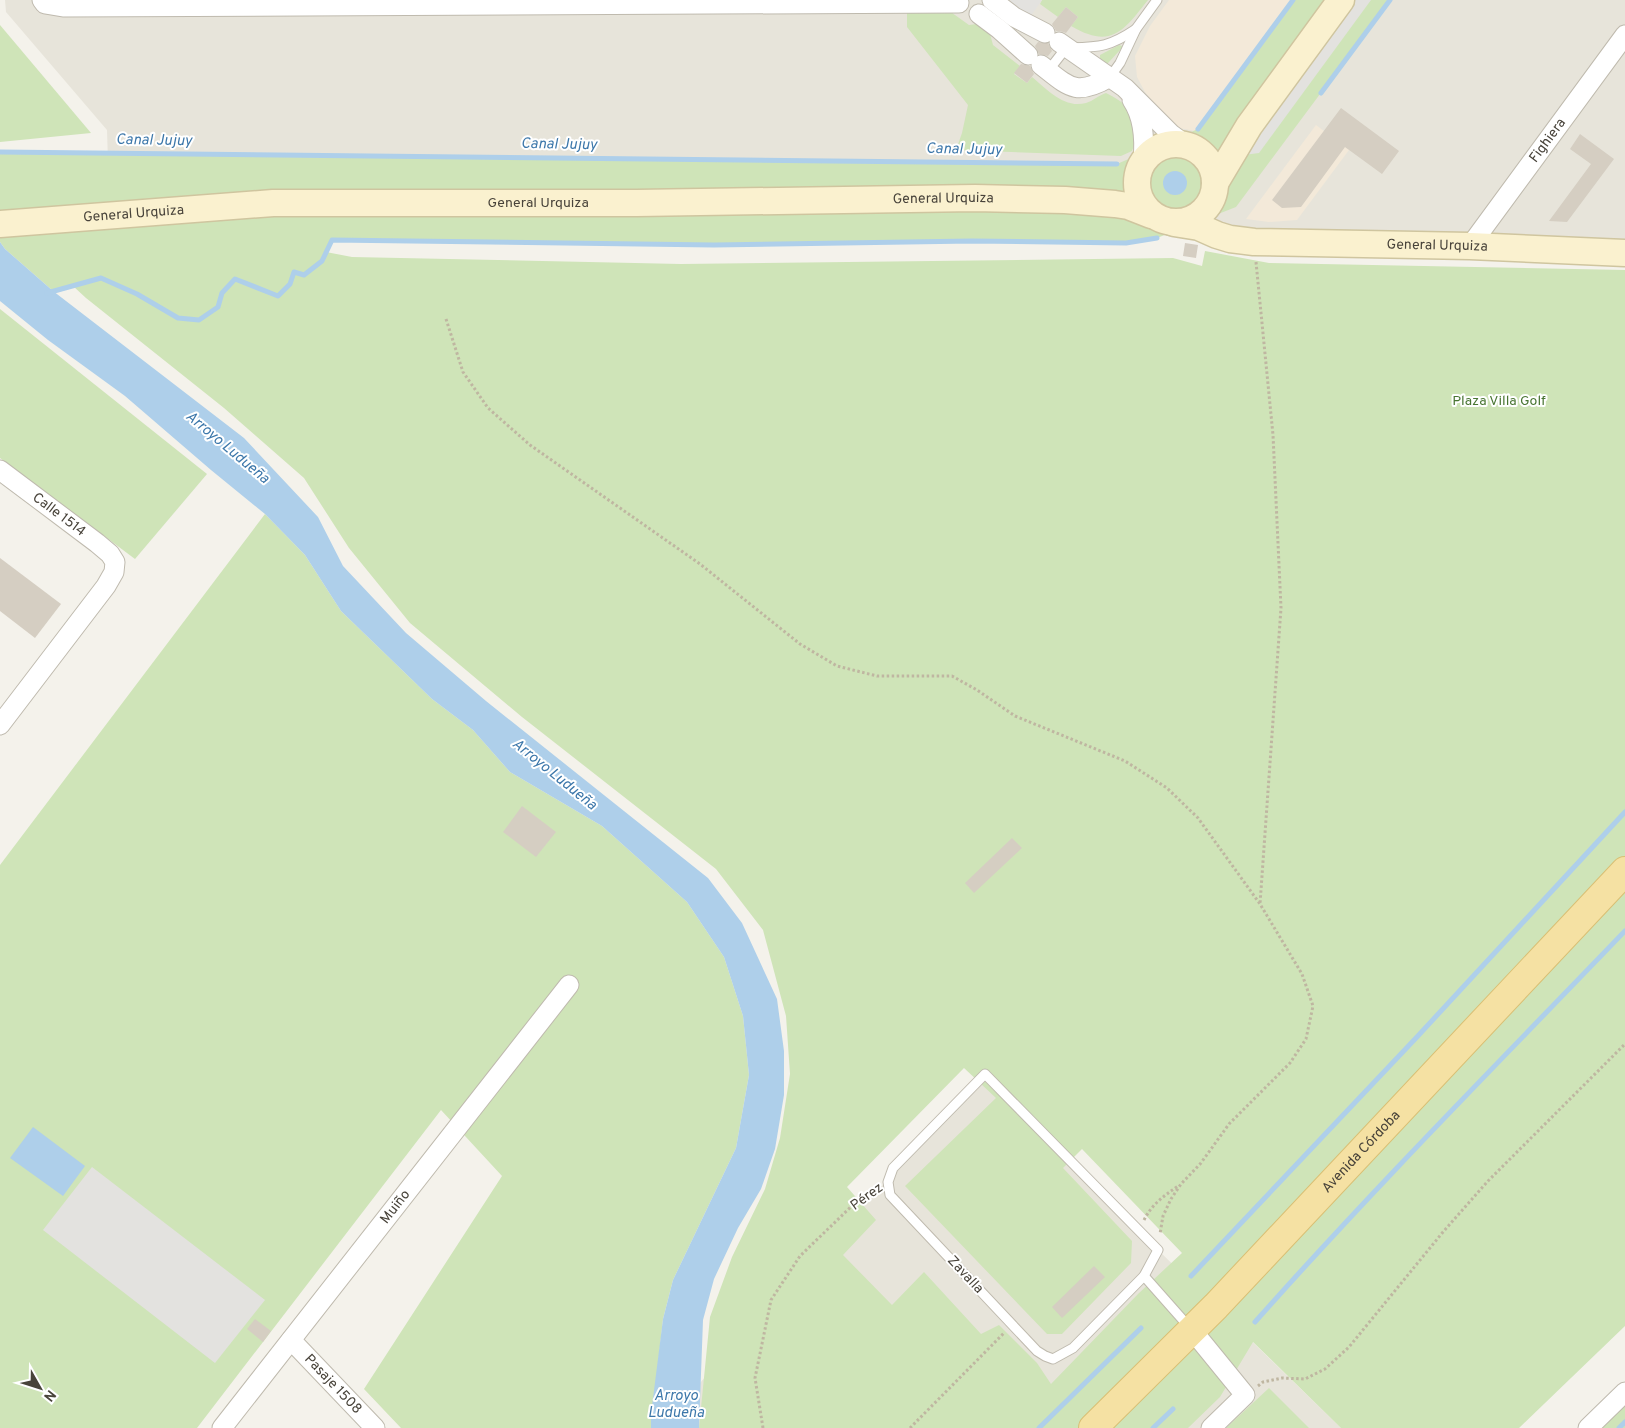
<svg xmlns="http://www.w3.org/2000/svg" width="1625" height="1428" font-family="Overpass,sans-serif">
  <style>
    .residential { fill: #e7e4da }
    .commercial { fill: #f3e9d9 }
    .green { fill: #cfe4b8; fill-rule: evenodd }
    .parking { fill: #e3e2df }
    .water { fill: #aecfea }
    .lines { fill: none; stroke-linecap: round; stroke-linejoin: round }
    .stream { stroke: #aecfea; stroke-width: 5 }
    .building { fill: #d5cec2 }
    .lane-casing { stroke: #bfbaae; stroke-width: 11 }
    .street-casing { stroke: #bfbaae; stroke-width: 21 }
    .secondary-casing { stroke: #cfc59f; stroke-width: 29 }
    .primary-casing { stroke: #d9bf74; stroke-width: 30 }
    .path { stroke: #bfb6a1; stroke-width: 3; stroke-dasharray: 2.5 2.5; stroke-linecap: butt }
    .lane { stroke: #fff; stroke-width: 9 }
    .street { stroke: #fff; stroke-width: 19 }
    .secondary { stroke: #faf1cf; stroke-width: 26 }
    .primary { stroke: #f5e1a3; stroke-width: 28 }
    .labels { text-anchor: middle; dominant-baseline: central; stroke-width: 4; stroke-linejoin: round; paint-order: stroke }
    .street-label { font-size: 14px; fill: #48433a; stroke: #fff }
    .park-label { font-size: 14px; fill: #487532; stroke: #fff }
    .water-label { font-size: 15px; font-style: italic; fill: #3c77aa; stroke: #fff }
  </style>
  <rect width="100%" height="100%" fill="#f4f2eb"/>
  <g class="residential">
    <path d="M5,0H1625V253L1217,235L108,162L107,130L6,12Z"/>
    <path d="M985,1074L1158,1250L1341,1428H699L700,1383L858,1200L888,1182L893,1168Z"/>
  </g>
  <g class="commercial">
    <path d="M1169,0H1303L1206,133L1179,128L1162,113L1145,92L1137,77L1135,56L1150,26Z"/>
    <path d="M1316,125L1349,150L1297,220L1269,222L1246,219Z"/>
  </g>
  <g class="green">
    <path d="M1042,0H1148C1124,30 1112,50 1071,26L1078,17L1066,7L1058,17L1040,4Z"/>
    <path d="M1293,0H1390L1236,207L1157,238L1126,243L972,241L714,245L332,240L326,252L352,257L681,264L1173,258L1202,266L1205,251L1269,263L1625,270V1326L1519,1428H1341L1253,1342L1220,1397L1188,1428H699L710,1317L732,1257L765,1189L780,1138L790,1074L786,1016L763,930L716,869L522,717L410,623L349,548L304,478L224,408L86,298L73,286L53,291L5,249L0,242V152L1117,164L1198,129ZM964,1068L996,1098L905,1186L1047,1334H1062L1131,1263L1132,1241L1063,1168L1082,1149L1182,1253L1138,1294L1051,1384L1037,1363L999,1325L981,1334L924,1272L892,1305L843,1255L876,1220L847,1187Z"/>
    <path d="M948,10L969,25L977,24L989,30L993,45L1020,66L1014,74L1027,83L1032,77C1047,89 1064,109 1086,103C1093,101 1099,95 1106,93C1125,102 1134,111 1135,132C1135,140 1135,144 1132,151L1121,156L956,150L962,133L968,105L907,27V11Z"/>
    <path d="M0,25L91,133L0,142Z"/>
    <path d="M1119,45L1122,46V48L1108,63H1104L1100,59V55Z"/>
    <path d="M0,309L207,474L135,559L0,458Z"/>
    <path d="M265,514L305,555L341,611L432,699L473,730L510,772L602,826L687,902L724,957L743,1016L749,1075L736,1148L673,1280L663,1319L651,1428H401L364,1389L502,1176L441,1110L197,1428H0V865Z"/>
    <path d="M1269,1388L1309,1428H1226Z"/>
    <path d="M1625,1392V1428H1588Z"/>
  </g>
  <g class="parking">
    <path d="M1011,0H1042L1030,17L1010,2Z"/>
    <path d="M1351,0H1371L1259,153L1236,156Z"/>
    <path d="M92,1167L265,1300L215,1363L43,1230Z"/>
  </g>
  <g class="water">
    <circle cx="1175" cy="183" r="12"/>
    <path d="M0,242L5,249L53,291L244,438L318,517L343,566L406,633L486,701L708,878L742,923L777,999L784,1051V1095L775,1149L761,1189L738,1228L714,1279L703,1320L699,1428H651V1414L663,1319L673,1280L736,1148L749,1075L743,1016L724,957L687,902L602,826L510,772L473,730L432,699L341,611L305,555L265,514L211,470L125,396L48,340L0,301Z"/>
    <path d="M33,1127L85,1166L63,1196L10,1158Z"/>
  </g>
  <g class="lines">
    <g class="stream">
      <path d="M1321,93L1390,0"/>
      <path d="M1198,129L1293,0"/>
      <path d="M0,152L1117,164"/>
      <path d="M47,293L101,278L137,294L178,318L199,320L218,307L222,293L235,279L278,296L290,284L294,272L304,275L322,261L332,240L714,245L972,241L1126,243L1157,238"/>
      <path d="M1191,1276L1416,1038L1625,812"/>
      <path d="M1255,1322C1374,1188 1501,1060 1625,931"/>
      <path d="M1039,1428L1141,1328"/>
      <path d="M1153,1428L1173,1409"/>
      <path d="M1619,1428L1625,1422"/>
    </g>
  </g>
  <g class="building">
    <path d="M1066,7L1078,17L1066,33L1060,31H1056L1052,24Z"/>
    <path d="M1038,42L1048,43L1052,51L1048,56L1039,54L1035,46Z"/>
    <path d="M1021,64L1030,66L1034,74L1027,83L1014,73Z"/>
    <path d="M1341,108L1399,151L1382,174L1345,147L1301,207L1282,208L1272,200Z"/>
    <path d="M1580,134L1614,159L1567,222L1549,221L1591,164L1570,149Z"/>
    <path d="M1185,243L1198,245L1196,258L1183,256Z"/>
    <path d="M0,558L61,604L35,638L0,611Z"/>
    <path d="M522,806L556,832L536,857L503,832Z"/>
    <path d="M1012,838L1022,848L974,893L965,883Z"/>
    <path d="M1094,1266L1105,1277L1062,1318L1052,1307Z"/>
    <path d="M255,1319L271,1331L263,1342L247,1329Z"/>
  </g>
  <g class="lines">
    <defs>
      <g id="lane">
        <path d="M1048,71L1066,48C1098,47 1108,48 1136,29"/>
        <path d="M1110,77L1120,63L1136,29L1157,0"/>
        <path d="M985,1074L1158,1250L1144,1276L1073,1348L1053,1359L1045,1356L1037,1351L890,1195L888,1182L893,1168Z"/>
        <path d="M1144,1276L1190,1328"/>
      </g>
      <g id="street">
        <path d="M42,0L45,4L63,7L959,3"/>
        <path d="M992,0L1014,17L1045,33"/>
        <path d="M979,14L999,29L1028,55"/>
        <path d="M1059,42L1125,88L1171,134L1186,145"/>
        <path d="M1041,65C1069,87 1076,97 1110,77"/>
        <path d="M1132,100C1144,118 1145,139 1143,160"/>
        <path id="s1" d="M1470,246L1625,35"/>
        <path id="s2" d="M0,470L97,543L110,554L115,562L114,572L106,586L0,725"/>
        <path d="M1192,1330L1245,1395L1211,1428"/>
        <path id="s3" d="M291,1340L375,1428"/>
        <path id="s4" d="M222,1428L569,985"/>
        <path d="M1588,1428L1625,1392"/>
      </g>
      <g id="secondary">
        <circle cx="1176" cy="183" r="39"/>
        <path d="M1215,183L1249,126L1341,0"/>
        <path id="s5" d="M1174,223L1199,227L1217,235L1230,239L1254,242L1470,246L1625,253"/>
        <path id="s6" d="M0,224L273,203H637L975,198L1065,200L1115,204L1128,206L1151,215"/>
      </g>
      <g id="primary">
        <path id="s7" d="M1093,1428L1216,1306L1625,871"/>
      </g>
    </defs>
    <use href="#lane" class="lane-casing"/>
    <use href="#street" class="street-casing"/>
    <use href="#secondary" class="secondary-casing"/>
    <use href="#primary" class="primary-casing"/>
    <g class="path">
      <path d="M1256,262L1273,435L1281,608L1260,904"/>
      <path d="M446,319L463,372L488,408L530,445L700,564L800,644L837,666L877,676H952L977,690L1015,716L1125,761L1167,788L1198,818L1260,904L1302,974L1313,1006L1306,1039L1290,1063L1229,1124L1201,1163L1181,1184L1171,1199L1163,1216L1160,1234"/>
      <path d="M1144,1220C1152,1204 1164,1196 1178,1186"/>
      <path d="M1258,1386L1263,1382L1282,1378L1305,1379L1325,1369L1349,1347L1443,1232L1488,1181L1625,1044"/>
      <path d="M763,1428L755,1378L771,1300L800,1256L858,1200L878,1188"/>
      <path d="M910,1428L1004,1333"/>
    </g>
    <use href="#lane" class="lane"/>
    <use href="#street" class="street"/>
    <use href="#secondary" class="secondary"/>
    <use href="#primary" class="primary"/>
  </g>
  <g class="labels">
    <g class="street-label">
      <text stroke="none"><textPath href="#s1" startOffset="131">Fighiera</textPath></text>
      <text stroke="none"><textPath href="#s6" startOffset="944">General Urquiza</textPath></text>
      <text stroke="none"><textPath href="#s6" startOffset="539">General Urquiza</textPath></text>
      <text stroke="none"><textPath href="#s6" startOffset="134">General Urquiza</textPath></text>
      <text stroke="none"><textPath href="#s5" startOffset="266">General Urquiza</textPath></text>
      <text stroke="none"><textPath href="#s2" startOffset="74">Calle 1514</textPath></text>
      <text stroke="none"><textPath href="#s7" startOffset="385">Avenida Córdoba</textPath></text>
      <text transform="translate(867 1197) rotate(-36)">Pérez</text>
      <text stroke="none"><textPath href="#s4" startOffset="281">Muiño</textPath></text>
      <text transform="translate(965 1275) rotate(47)">Zavalla</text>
      <text stroke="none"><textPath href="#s3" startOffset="61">Pasaje 1508</textPath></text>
    </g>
    <g class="park-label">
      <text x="1499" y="401">Plaza Villa Golf</text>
    </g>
    <g class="water-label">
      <text transform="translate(154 141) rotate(1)">Canal Jujuy</text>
      <text transform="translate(559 145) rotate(1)">Canal Jujuy</text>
      <text transform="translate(964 150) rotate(1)">Canal Jujuy</text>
      <text transform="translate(227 448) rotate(40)">Arroyo Ludueña</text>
      <text transform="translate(554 775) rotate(39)">Arroyo Ludueña</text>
      <text x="676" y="1396">Arroyo<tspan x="676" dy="17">Ludueña</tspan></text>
    </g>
  </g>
  <g transform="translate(40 1388) rotate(129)" stroke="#ffffff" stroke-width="4" paint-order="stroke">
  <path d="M0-4L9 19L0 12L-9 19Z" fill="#48433a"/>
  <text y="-8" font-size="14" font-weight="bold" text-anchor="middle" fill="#48433a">N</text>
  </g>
</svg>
